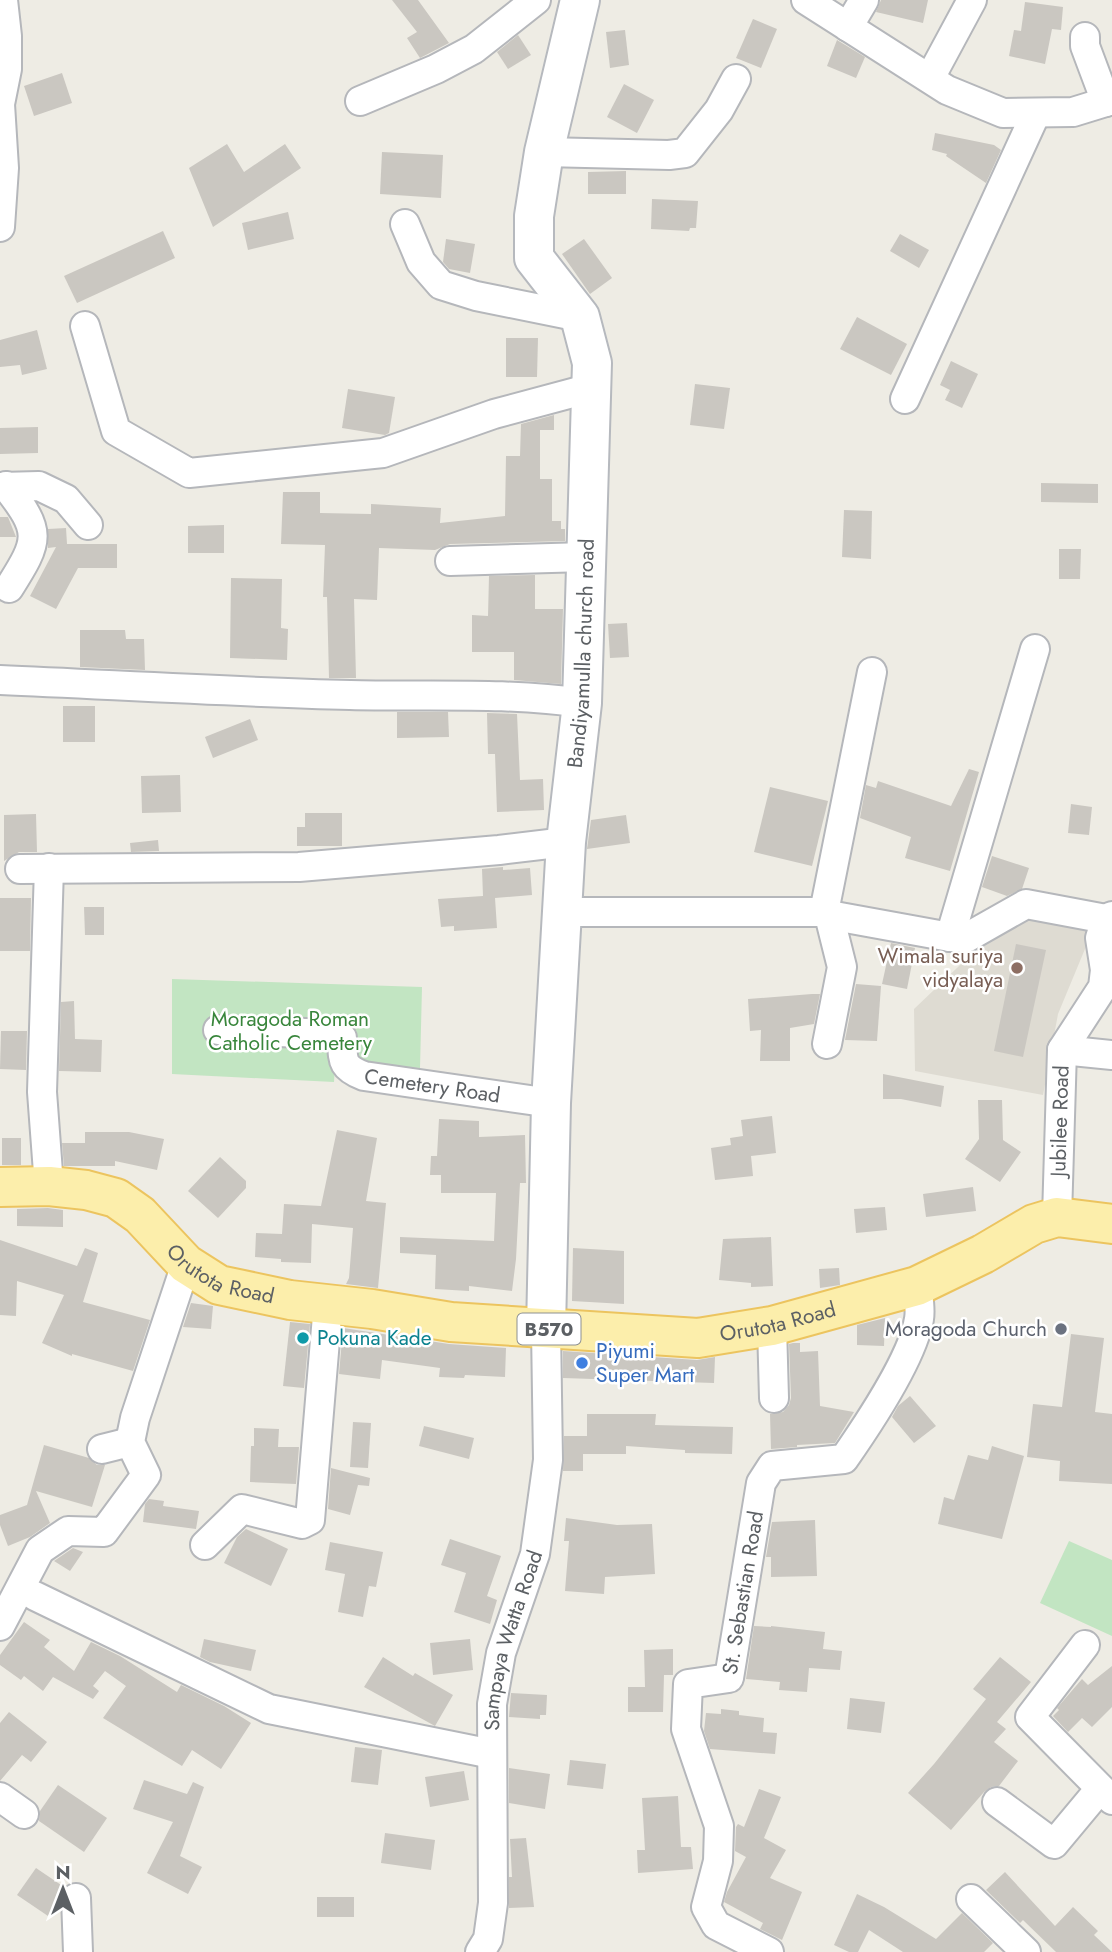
<svg xmlns="http://www.w3.org/2000/svg" width="1112" height="1952" font-family="Jost,sans-serif">
  <style>
    .education { fill: #dedbd2 }
    .green { fill: #c2e5c2 }
    .building { fill: #cac7c1 }
    .lines { fill: none; stroke-linecap: round; stroke-linejoin: round }
    .street-casing { stroke: #b5b7bb; stroke-width: 32 }
    .secondary-casing { stroke: #b6b9be; stroke-width: 42 }
    .primary-casing { stroke: #ecc45f; stroke-width: 42 }
    .street { stroke: #fff; stroke-width: 28 }
    .secondary { stroke: #fff; stroke-width: 38 }
    .primary { stroke: #fceeab; stroke-width: 38 }
    .education-dot { fill: #8d6e63; stroke: #fff; stroke-width: 2.5 }
    .worship-dot { fill: #6b7280; stroke: #fff; stroke-width: 2.5 }
    .culture-dot { fill: #0f9aa8; stroke: #fff; stroke-width: 2.5 }
    .shop-dot { fill: #3f7fe0; stroke: #fff; stroke-width: 2.5 }
    .labels { text-anchor: middle; dominant-baseline: central; stroke-width: 5; stroke-linejoin: round; paint-order: stroke }
    .shield { fill: #fff; stroke: #8d9092; stroke-width: 2 }
    .shield-label { font-size: 19px; font-weight: bold; fill: #5c6064 }
    .street-label { font-size: 21px; fill: #5c6064; stroke: #fff }
    .education-label { font-size: 21px; fill: #785e54; stroke: #fff; text-anchor: end }
    .park-label { font-size: 21px; fill: #39863c; stroke: #fff }
    .worship-label { font-size: 21px; fill: #5b616d; stroke: #fff; text-anchor: end }
    .culture-label { font-size: 21px; fill: #0d838f; stroke: #fff; text-anchor: start }
    .shop-label { font-size: 21px; fill: #366cbe; stroke: #fff; text-anchor: start }
  </style>
  <rect width="100%" height="100%" fill="#eeece4"/>
  <path class="education" d="M1021,907L1097,920L1058,1014L1043,1095L915,1071L914,1009Z"/>
  <g class="green">
    <path d="M172,979L422,987L420,1068L335,1065L334,1082L172,1074Z"/>
    <path d="M1069,1541L1112,1560V1636L1040,1603Z"/>
  </g>
  <g class="building">
    <path d="M392,0H418L449,43L420,58L407,38L417,32Z"/>
    <path d="M881,0H928L923,23L876,12Z"/>
    <path d="M1025,2L1063,7L1061,30L1052,29L1045,64L1009,56L1014,30L1021,31Z"/>
    <path d="M753,19L777,29L761,68L736,58Z"/>
    <path d="M625,30L629,65L610,68L606,32Z"/>
    <path d="M518,35L531,55L508,69L497,52Z"/>
    <path d="M837,40L865,57L856,78L827,66Z"/>
    <path d="M62,73L72,103L34,116L24,86Z"/>
    <path d="M624,84L654,100L637,133L607,117Z"/>
    <path d="M935,133L994,145L1001,150L986,183L946,156L947,154L932,150Z"/>
    <path d="M227,144L244,172L285,144L301,168L213,227L189,168Z"/>
    <path d="M382,152L443,155L441,198L380,194Z"/>
    <path d="M626,171V194H588V172Z"/>
    <path d="M652,199L698,201L696,228H690L689,231L651,229Z"/>
    <path d="M288,212L294,239L248,250L242,223Z"/>
    <path d="M163,231L175,258L77,303L64,276Z"/>
    <path d="M900,234L929,250L919,268L890,251Z"/>
    <path d="M446,239L475,244L470,273L449,269L443,262Z"/>
    <path d="M584,239L612,278L590,294L562,254Z"/>
    <path d="M857,317L907,344L891,375L840,349Z"/>
    <path d="M37,330L47,369L22,375L20,365L0,367V340Z"/>
    <path d="M506,338H538L537,377H506Z"/>
    <path d="M951,361L978,374L962,408L945,400L950,390L940,385Z"/>
    <path d="M695,384L730,388L724,429L690,425Z"/>
    <path d="M348,389L395,397L389,433L385,435L342,428Z"/>
    <path d="M554,415V430H540V479H552V521H561V529H565V541L450,544L435,550L379,548L377,600L354,599L356,678H329L327,597H323L325,545L281,544L283,492H320V513L371,514V504L441,508L440,523L505,516L506,456H520L521,424Z"/>
    <path d="M38,427V453L0,454V428Z"/>
    <path d="M1041,483L1098,484V503L1041,502Z"/>
    <path d="M844,510L872,511L871,559L842,557Z"/>
    <path d="M0,517H8L16,537H0Z"/>
    <path d="M224,525V553H188V526Z"/>
    <path d="M66,528L67,544H117V568H78L56,609L30,596L56,547L48,548V529Z"/>
    <path d="M1059,549H1081L1080,579H1059Z"/>
    <path d="M535,575V609H563L561,684L514,680V652H472V615L488,616L489,576Z"/>
    <path d="M231,578L282,579L281,628L288,629L287,660L230,658Z"/>
    <path d="M627,623L629,657L610,658L608,624Z"/>
    <path d="M80,630H125L126,639H144L145,670L80,667Z"/>
    <rect x="63" y="706" width="32" height="36"/>
    <path d="M397,712H448L449,737L397,738Z"/>
    <path d="M487,713L517,714L520,780L543,779L544,810L497,812L495,754H488Z"/>
    <path d="M250,719L258,740L213,758L205,737Z"/>
    <path d="M969,769L979,772L950,871L905,858L911,837L860,818L866,785L876,788L878,781L951,806Z"/>
    <path d="M180,775L181,812L142,813L141,776Z"/>
    <path d="M770,787L828,801L812,866L754,852Z"/>
    <path d="M1071,804L1092,807L1089,835L1068,833Z"/>
    <path d="M305,813H342V846H297V827H305Z"/>
    <path d="M36,814L37,852H19L4,861V815Z"/>
    <path d="M626,815L630,843L587,849L591,820Z"/>
    <path d="M158,840L159,851L131,852L130,843Z"/>
    <path d="M992,856L1029,868L1022,889L1007,896L982,887Z"/>
    <path d="M503,867V870L530,868L532,895L495,898L497,928L454,931V926L441,927L438,899L483,896L482,869Z"/>
    <path d="M0,898H31L30,951H0Z"/>
    <path d="M84,907H104V935H85Z"/>
    <path d="M891,943L915,948L907,989L882,984Z"/>
    <path d="M1016,944L1046,950L1023,1057L994,1051Z"/>
    <path d="M856,984L881,986L877,1041L845,1040Z"/>
    <path d="M812,994H820L814,1024L790,1028V1061H760L761,1030L750,1031L748,999Z"/>
    <path d="M74,1001L75,1039L102,1040L101,1072L59,1071L61,1002Z"/>
    <path d="M1,1031H27L26,1070L0,1069Z"/>
    <path d="M883,1074L944,1086L941,1107L901,1099H883Z"/>
    <path d="M978,1100H1002L1003,1140L1021,1152L1000,1182L965,1159L979,1139Z"/>
    <path d="M772,1116L776,1153L751,1156L753,1176L715,1180L711,1148L731,1145L730,1138L743,1136L741,1120Z"/>
    <path d="M439,1119L479,1121V1137L525,1135L526,1183H520L516,1259L512,1291L469,1286V1291L435,1289L436,1255L400,1253V1237L494,1241L496,1193H441V1175H430L431,1156H437Z"/>
    <path d="M337,1130L377,1138L366,1201L386,1203L378,1288L346,1284L349,1278L353,1228L312,1224L311,1263L281,1262V1259L255,1257L256,1233L282,1234L284,1204L321,1206Z"/>
    <path d="M85,1132H129L164,1139L157,1170L115,1161V1166H64L62,1143H85Z"/>
    <rect x="2" y="1138" width="19" height="27"/>
    <path d="M220,1157L246,1181V1188L218,1218L188,1191Z"/>
    <path d="M973,1187L976,1211L926,1217L923,1194Z"/>
    <path d="M885,1207L887,1230L856,1233L854,1209Z"/>
    <path d="M48,1208L63,1210V1227L17,1226V1209Z"/>
    <path d="M771,1237L773,1286L751,1287V1283L719,1280L723,1239Z"/>
    <path d="M0,1240L77,1266L85,1248L98,1253L83,1302L150,1320L133,1371L72,1354V1356L42,1343L64,1295L17,1281L16,1316L0,1315Z"/>
    <path d="M573,1248L624,1251V1304L572,1301Z"/>
    <path d="M839,1268L840,1285L820,1288L819,1269Z"/>
    <path d="M191,1303L213,1306L211,1329L183,1327Z"/>
    <path d="M885,1318L884,1346L857,1345V1325Z"/>
    <path d="M290,1322L310,1324L304,1388L283,1386Z"/>
    <path d="M343,1328L449,1344L506,1348L505,1377L465,1375L464,1378L439,1377L440,1368L382,1360L380,1379L339,1374Z"/>
    <path d="M1071,1334L1104,1338L1095,1412L1112,1414V1484L1059,1481L1060,1461L1027,1457L1033,1404L1062,1407Z"/>
    <path d="M793,1343H800V1352L818,1351L820,1406L854,1412L835,1443L797,1445V1447L771,1449L770,1414L783,1412L789,1405L791,1398L789,1344Z"/>
    <path d="M563,1351L697,1360L715,1357L714,1383L563,1378Z"/>
    <path d="M910,1396L936,1426L914,1443L892,1417L898,1406Z"/>
    <path d="M587,1414H656L655,1425L733,1427L732,1454L685,1453V1450L626,1446V1454H583V1471H563L564,1436H587Z"/>
    <path d="M353,1422L371,1423L368,1468L350,1467Z"/>
    <path d="M424,1426L474,1438L469,1459L419,1446Z"/>
    <path d="M254,1428L279,1429L278,1447H299L296,1484L250,1482L251,1446H254Z"/>
    <path d="M44,1445L89,1458L97,1465H105L92,1507L36,1491L50,1523L30,1537L8,1546L0,1525V1515L27,1505Z"/>
    <path d="M992,1446L1024,1456L1002,1539L938,1524L944,1497L954,1500L968,1455L988,1460Z"/>
    <path d="M331,1468L370,1478L369,1486L358,1485L350,1515L328,1509Z"/>
    <path d="M149,1499L164,1501L163,1506L199,1511L196,1529L143,1522L145,1504Z"/>
    <path d="M566,1518L617,1525L652,1524L655,1574L605,1577L604,1594L565,1591L569,1541H564Z"/>
    <path d="M815,1520L817,1576L771,1577V1557H766L772,1522Z"/>
    <path d="M246,1529L288,1549L271,1586L224,1563L237,1537Z"/>
    <path d="M450,1539L501,1556L487,1596L497,1600L490,1624L454,1612L466,1573L441,1565Z"/>
    <path d="M330,1542L383,1552L376,1587L369,1586L363,1617L338,1612L345,1574L325,1570Z"/>
    <path d="M73,1548L83,1552L70,1571L54,1561Z"/>
    <path d="M24,1622L50,1640L44,1647L74,1671L91,1642L120,1656L177,1692L181,1685L224,1706L251,1723L221,1769L192,1750L182,1766L103,1718L126,1686L105,1671L93,1686L99,1691L93,1699L53,1677L43,1691L24,1676L21,1680L0,1665V1655Z"/>
    <path d="M754,1626L771,1627V1626L825,1632L823,1649L842,1651L840,1670L809,1668L807,1692L779,1690L780,1682L746,1679Z"/>
    <path d="M204,1639L256,1650L251,1671L210,1662L200,1657Z"/>
    <path d="M470,1639L473,1670L433,1675L430,1643Z"/>
    <path d="M673,1649V1675H664L663,1712H628V1687H645L644,1650Z"/>
    <path d="M383,1657L413,1676L415,1673L453,1695L435,1726L364,1687Z"/>
    <path d="M1000,1657L1031,1682L997,1722L1006,1729L994,1742L1018,1761L999,1786L991,1787L984,1792L951,1830L908,1793L934,1764L986,1699L973,1689Z"/>
    <path d="M1112,1666V1707L1092,1727L1082,1718L1068,1732L1053,1716L1059,1710L1057,1708L1082,1679L1088,1685Z"/>
    <path d="M511,1693L547,1695L546,1715H540V1719L509,1717Z"/>
    <path d="M850,1698L885,1702L881,1733L847,1729Z"/>
    <path d="M721,1709L739,1711V1715L764,1718L763,1732L777,1733L775,1754L710,1749L704,1731L706,1713L721,1714Z"/>
    <path d="M9,1712L47,1742L31,1762L22,1755L0,1781V1723Z"/>
    <path d="M355,1747L382,1750L378,1785L351,1782Z"/>
    <path d="M570,1760L606,1764L603,1789L567,1785Z"/>
    <path d="M509,1768L550,1774L545,1809L509,1803Z"/>
    <path d="M464,1771L469,1800L430,1807L425,1777Z"/>
    <path d="M144,1780L187,1794L193,1782L204,1787L180,1856L202,1867L188,1894L147,1873L173,1822L133,1809Z"/>
    <path d="M58,1785L107,1818L84,1852L39,1821L40,1811Z"/>
    <path d="M759,1789L781,1797L764,1838L786,1850L770,1878L802,1892L782,1940L760,1929L763,1923L724,1902L727,1892L746,1857L735,1851L736,1827L738,1824L744,1827Z"/>
    <path d="M678,1796L681,1847H691L693,1869L638,1873L637,1850H645L642,1798Z"/>
    <path d="M385,1833L435,1840L431,1870L381,1863Z"/>
    <path d="M526,1838L534,1907L509,1908V1877H512L510,1839Z"/>
    <path d="M36,1868L64,1887L59,1900L48,1916L17,1895Z"/>
    <path d="M1005,1872L1055,1926L1073,1907L1098,1931L1094,1935L1112,1952H1056L1023,1920L1020,1923L986,1890Z"/>
    <path d="M857,1894L884,1907L936,1939L962,1913L993,1943L984,1952H903L869,1930L858,1952H849L834,1945Z"/>
    <rect x="317" y="1897" width="37" height="20"/>
  </g>
  <g class="lines">
    <defs>
      <g id="street">
        <path d="M806,0L947,90L1003,113L1073,112L1112,100"/>
        <path d="M848,27L864,0"/>
        <path d="M1085,37V46L1106,102"/>
        <path d="M930,78L972,0"/>
        <path d="M360,101L436,69L474,49L536,0"/>
        <path d="M544,152L669,155L685,153L719,110L736,79"/>
        <path d="M405,224L421,262L441,285L476,296L580,317"/>
        <path d="M0,227L4,168L0,104L7,69V36L3,0"/>
        <path d="M85,326L116,431L189,473L383,453L494,414L591,388"/>
        <path d="M905,399L1036,113"/>
        <path d="M6,486C42,532 40,539 9,588"/>
        <path d="M0,487L39,486L66,499L88,525"/>
        <path d="M450,561L586,557"/>
        <path d="M0,680C116,685 233,692 350,695C427,697 506,692 582,703"/>
        <path d="M49,868L42,1092L49,1186"/>
        <path d="M20,869L299,867L499,850L566,842"/>
        <path d="M563,912H824L829,915L842,967L827,1044"/>
        <path d="M824,912L872,672"/>
        <path d="M829,915L950,937L966,938L1026,904L1106,919"/>
        <path d="M950,937L1035,649"/>
        <path id="s1" d="M218,1030L335,1034L342,1038C343,1061 341,1067 364,1076L551,1103"/>
        <path d="M1062,1050L1112,1055"/>
        <path id="s2" d="M1057,1217L1062,1050L1103,987L1105,970L1100,938L1106,919L1112,916"/>
        <path d="M772,1326L774,1398"/>
        <path d="M102,1449L130,1442"/>
        <path d="M205,1545L242,1509L302,1524L310,1520L328,1304"/>
        <path d="M35,1596L269,1709L492,1754"/>
        <path d="M0,1626L40,1550L68,1531L104,1532L146,1475L130,1442L135,1418L186,1264"/>
        <path d="M1085,1645L1030,1717L1112,1800"/>
        <path d="M0,1797L24,1814"/>
        <path d="M997,1802L1054,1844L1099,1790"/>
        <path d="M76,1898L78,1952"/>
        <path d="M971,1899L1026,1952"/>
        <path id="s3" d="M480,1952L488,1939L493,1903L492,1704L501,1653L535,1554L548,1460L546,1329"/>
        <path id="s4" d="M769,1952L716,1925L706,1907L718,1861L719,1826L686,1729L688,1684L729,1678L761,1483L772,1466L844,1459C867,1426 913,1357 919,1319C921,1308 918,1296 917,1286"/>
      </g>
      <g id="secondary">
        <path id="s5" d="M546,1329L551,1103L566,842L582,703L592,363L580,317L534,258V216L544,152L580,0"/>
      </g>
      <g id="primary">
        <path id="s6" d="M0,1187L49,1186L86,1190L116,1198L140,1215L186,1264L219,1285L290,1300L372,1309L451,1322L698,1338L772,1326L917,1286L983,1254L1034,1224L1057,1217L1112,1224"/>
      </g>
    </defs>
    <use href="#street" class="street-casing"/>
    <use href="#secondary" class="secondary-casing"/>
    <use href="#primary" class="primary-casing"/>
    <use href="#street" class="street"/>
    <use href="#secondary" class="secondary"/>
    <use href="#primary" class="primary"/>
  </g>
  <circle class="education-dot" cx="1017" cy="968" r="7"/>
  <circle class="worship-dot" cx="1061" cy="1329" r="7"/>
  <circle class="culture-dot" cx="303" cy="1338" r="7"/>
  <circle class="shop-dot" cx="582" cy="1363" r="7"/>
  <g class="labels">
    <rect class="shield" x="517.5" y="1313.5" width="63" height="31" rx="5"/>
    <g class="shield-label">
      <text x="549" y="1329">B570</text>
    </g>
    <g class="street-label">
      <text stroke="none"><textPath href="#s5" startOffset="677">Bandiyamulla church road</textPath></text>
      <text stroke="none"><textPath href="#s1" startOffset="243">Cemetery Road</textPath></text>
      <text stroke="none"><textPath href="#s2" startOffset="96">Jubilee Road</textPath></text>
      <text stroke="none"><textPath href="#s6" startOffset="250">Orutota Road</textPath></text>
      <text stroke="none"><textPath href="#s6" startOffset="817">Orutota Road</textPath></text>
      <text stroke="none"><textPath href="#s4" startOffset="438">St. Sebastian Road</textPath></text>
      <text stroke="none"><textPath href="#s3" startOffset="317">Sampaya Watta Road</textPath></text>
    </g>
    <g class="education-label">
      <text x="1003" y="956">Wimala suriya<tspan x="1003" dy="24">vidyalaya</tspan></text>
    </g>
    <g class="park-label">
      <text x="290" y="1019">Moragoda Roman<tspan x="290" dy="24">Catholic Cemetery</tspan></text>
    </g>
    <g class="worship-label">
      <text x="1047" y="1329">Moragoda Church</text>
    </g>
    <g class="culture-label">
      <text x="317" y="1338">Pokuna Kade</text>
    </g>
    <g class="shop-label">
      <text x="596" y="1351">Piyumi<tspan x="596" dy="24">Super Mart</tspan></text>
    </g>
  </g>
  <g transform="translate(63 1889)" stroke="#ffffff" stroke-width="5" paint-order="stroke">
  <path d="M0-5L12 26L0 18L-12 26Z" fill="#5c6064"/>
  <text y="-10" font-size="19" font-weight="bold" text-anchor="middle" fill="#5c6064">N</text>
  </g>
</svg>
